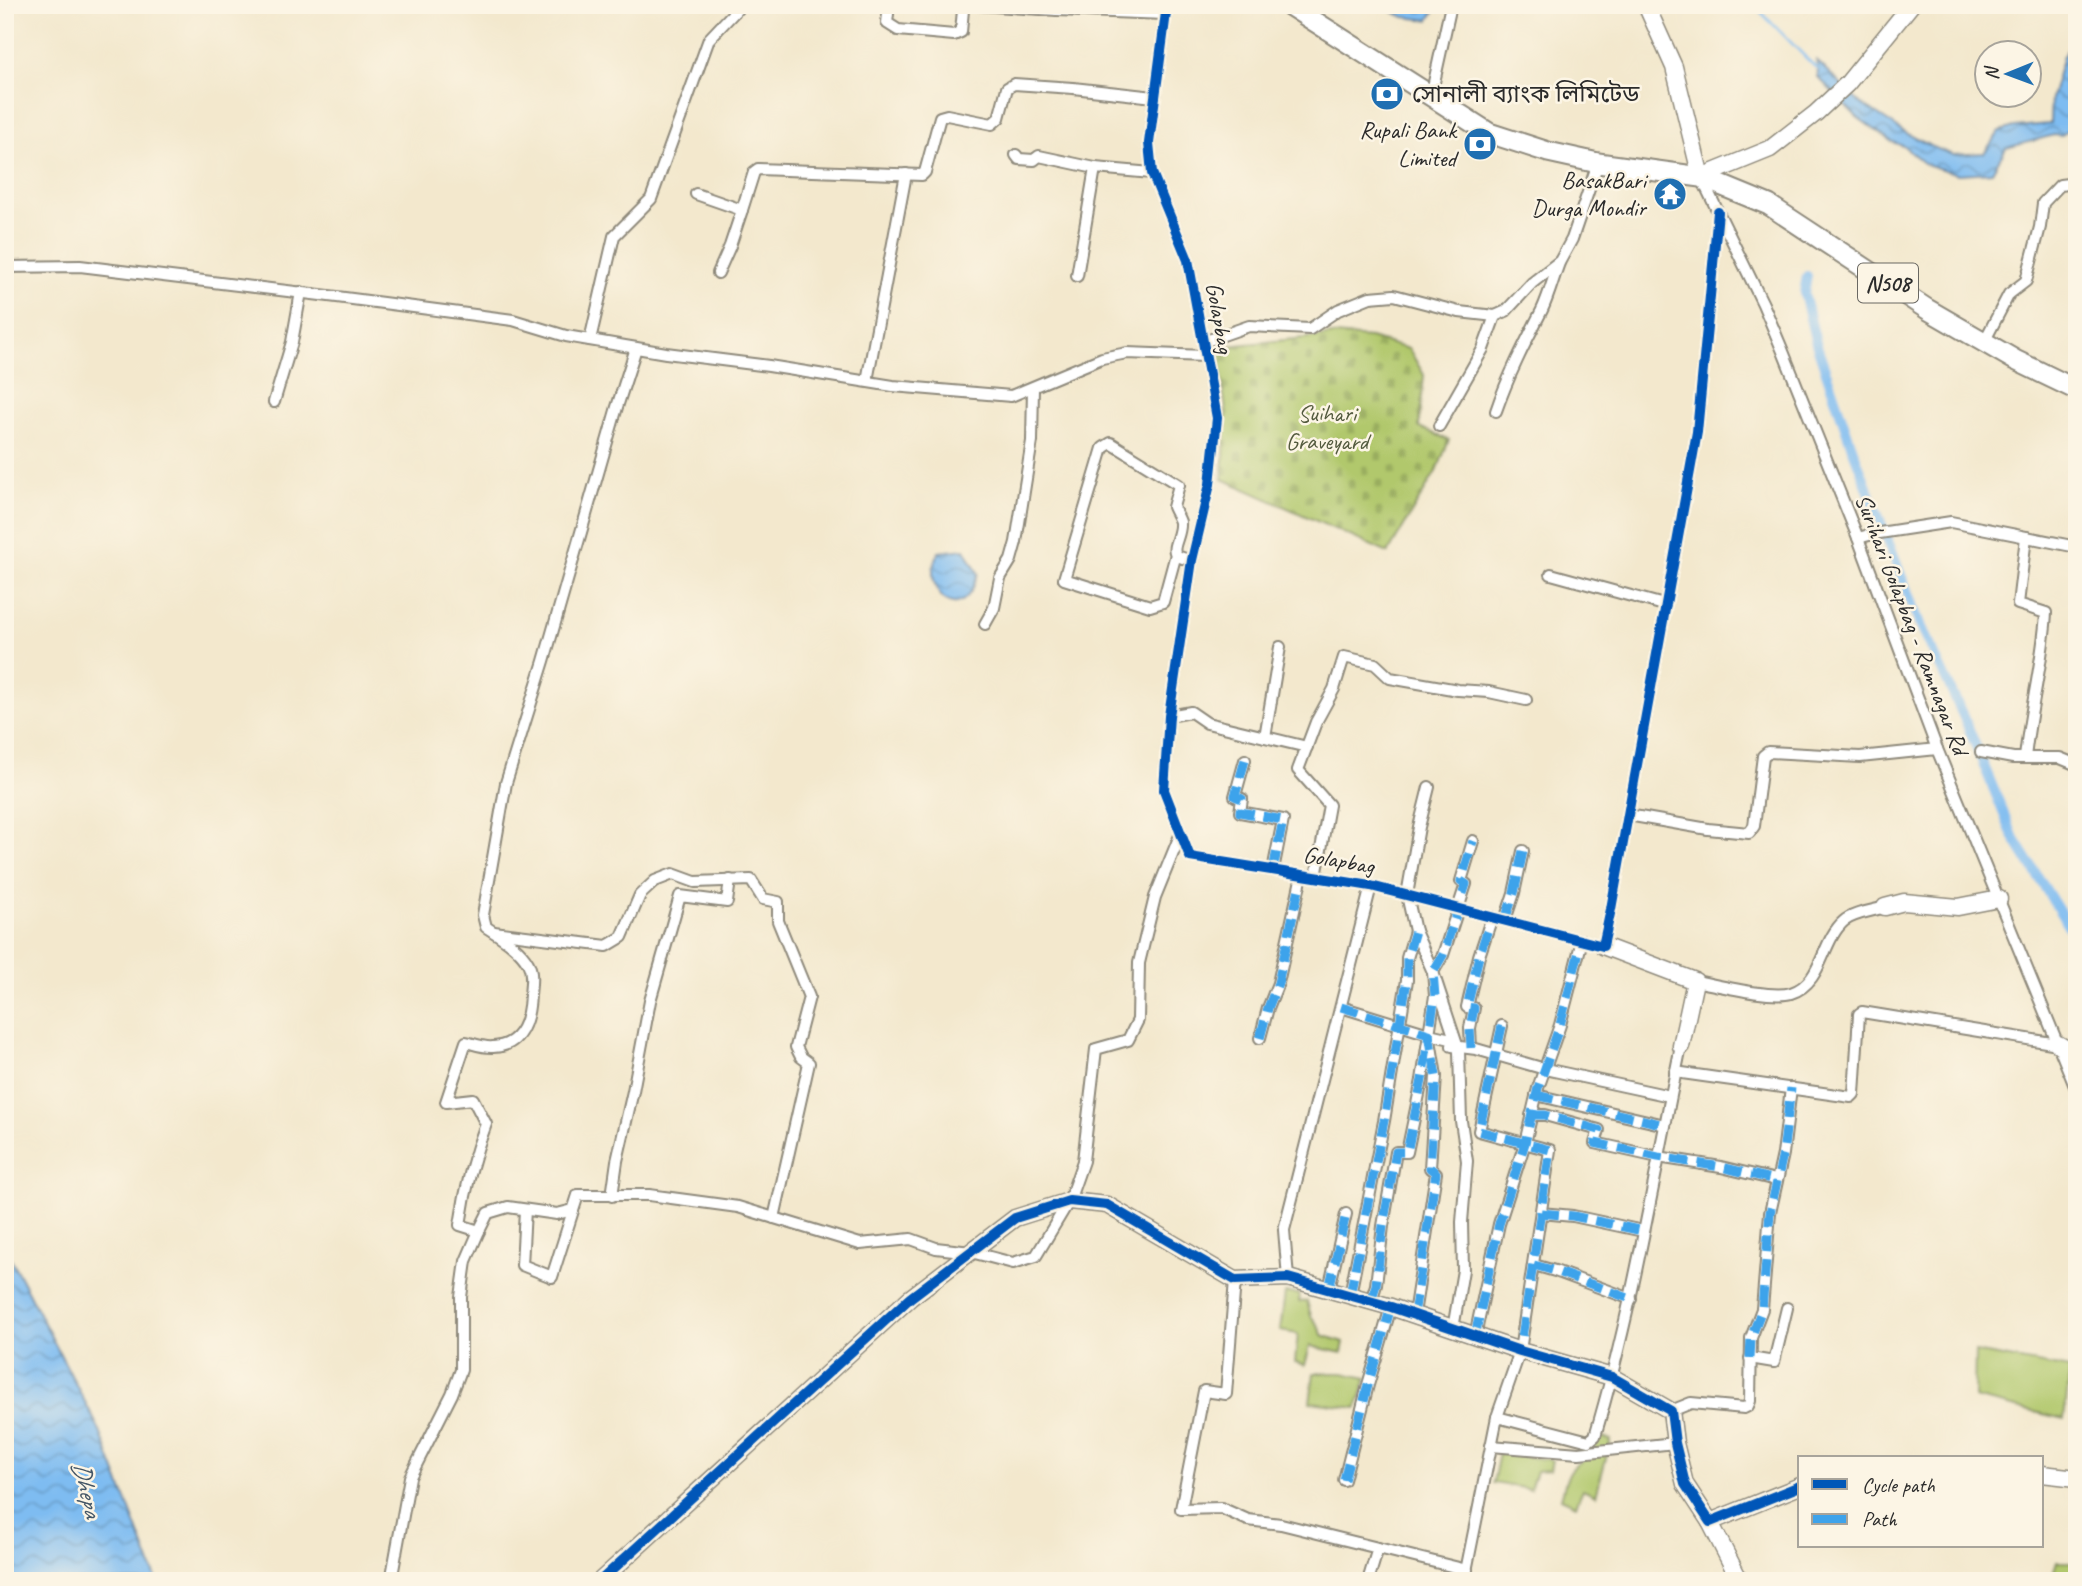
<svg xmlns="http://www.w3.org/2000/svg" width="2082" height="1586" font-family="Caveat,'Noto Sans Bengali',sans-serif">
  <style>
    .cemetery { fill: url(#cemetery-stones); stroke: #6e7a4c; stroke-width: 2 }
    .green { fill: #b1c86c; stroke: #6e7a4c; stroke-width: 2 }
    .water { fill: url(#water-waves); stroke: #54748e; stroke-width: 2 }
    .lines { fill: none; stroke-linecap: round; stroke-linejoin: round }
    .stream { stroke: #7ebcf1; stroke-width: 2.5 }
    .canal { stroke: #7ebcf1; stroke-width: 10 }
    .street-casing { stroke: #8f8a7c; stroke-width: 14 }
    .secondary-casing { stroke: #8f8a7c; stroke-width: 19 }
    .highway-casing { stroke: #8f8a7c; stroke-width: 23 }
    .street { stroke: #fff; stroke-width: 10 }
    .secondary { stroke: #fff; stroke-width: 16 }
    .highway { stroke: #fff; stroke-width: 19 }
    .quiet { stroke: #3ea3eb; stroke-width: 9; stroke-dasharray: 18 9; stroke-linecap: butt }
    .cycleway-casing { stroke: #fcf5e5; stroke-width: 15 }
    .cycleway { stroke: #0057b8; stroke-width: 10 }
    .labels { text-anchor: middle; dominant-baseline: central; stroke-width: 5; stroke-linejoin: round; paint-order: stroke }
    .shield { fill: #fcf5e5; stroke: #6a6863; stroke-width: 2 }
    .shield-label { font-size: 23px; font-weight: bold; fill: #2b2b2b }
    .poi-label { font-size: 24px; fill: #2b2b2b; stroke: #fcf5e5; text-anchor: end }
    .street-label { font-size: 24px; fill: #2b2b2b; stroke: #fcf5e5 }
    .park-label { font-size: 24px; fill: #535a3e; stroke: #fcf5e5 }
    .water-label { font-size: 26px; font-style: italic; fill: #445666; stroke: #fcf5e5 }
  </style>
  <defs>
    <pattern id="cemetery-stones" width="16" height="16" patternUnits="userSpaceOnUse" patternTransform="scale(1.75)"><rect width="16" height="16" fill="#b1c86c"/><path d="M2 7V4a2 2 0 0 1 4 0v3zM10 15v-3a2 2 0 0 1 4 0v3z" fill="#98ac5e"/></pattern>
    <pattern id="water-waves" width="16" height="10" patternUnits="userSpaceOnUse" patternTransform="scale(1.75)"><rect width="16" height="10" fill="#7ebcf1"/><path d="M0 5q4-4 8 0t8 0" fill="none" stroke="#6799c3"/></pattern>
  </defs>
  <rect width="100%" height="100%" fill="#fcf5e5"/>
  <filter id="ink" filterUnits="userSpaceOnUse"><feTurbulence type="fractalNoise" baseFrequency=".0143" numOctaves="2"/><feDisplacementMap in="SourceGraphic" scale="14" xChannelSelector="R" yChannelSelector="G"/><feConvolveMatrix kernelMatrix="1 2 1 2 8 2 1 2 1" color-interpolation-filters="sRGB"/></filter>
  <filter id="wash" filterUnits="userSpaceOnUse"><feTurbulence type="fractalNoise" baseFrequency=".00686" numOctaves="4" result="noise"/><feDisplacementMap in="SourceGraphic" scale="28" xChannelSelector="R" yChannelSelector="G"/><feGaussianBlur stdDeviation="1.57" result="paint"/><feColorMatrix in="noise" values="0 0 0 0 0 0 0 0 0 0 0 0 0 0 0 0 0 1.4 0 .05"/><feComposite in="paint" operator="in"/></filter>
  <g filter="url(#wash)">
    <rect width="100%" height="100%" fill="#f3e8cd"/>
    <path class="cemetery" d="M1334,335L1370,338L1409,349L1424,375L1419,427L1449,440L1438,468L1388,553L1223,479L1226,412L1218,347Z"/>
    <g class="green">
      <path d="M1285,1293L1299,1294V1302L1307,1301L1311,1316L1320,1328L1322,1335L1344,1342L1342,1353L1310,1346L1305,1365L1295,1362L1298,1334L1280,1331Z"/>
      <path d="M1975,1352L2070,1369L2064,1419L1974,1398Z"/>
      <path d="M1314,1373H1343L1367,1378L1357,1408L1310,1402Z"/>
      <path d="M1595,1436L1611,1440L1596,1495L1583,1489L1576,1505L1561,1498C1568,1475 1566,1470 1587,1457L1585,1446Z"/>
      <path d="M1499,1453L1552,1460L1550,1470L1536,1471L1530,1489L1493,1483Z"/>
      <path d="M2057,1562H2077V1581H2051Z"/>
    </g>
    <g class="water">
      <path d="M1379,5H1438L1429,20L1404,17Z"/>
      <path d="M2074,42H2077V138L2071,132H2066L2061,136L2054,135L2006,148L1992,172L1958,174L1925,164L1905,147L1891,141L1857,117L1818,77L1817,61L1860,103L1904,132L1930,146L1953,155L1984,153L2000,131L2015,127L2050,124L2051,98L2063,56Z"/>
      <path d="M965,549L978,573C976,579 974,588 970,593C953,617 933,594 933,573C932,566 937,558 939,552Z"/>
      <path d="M5,1248L99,1429L157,1581H5Z"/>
    </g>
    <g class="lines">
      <path class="stream" d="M1754,5L1817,69"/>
      <path class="canal" d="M1807,276L1804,293L1816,343L1853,450L1920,624L1966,722L2013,836L2077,940"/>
    </g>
  </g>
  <g filter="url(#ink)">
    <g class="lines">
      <defs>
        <g id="street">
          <path d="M889,5L887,23L898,30L954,35L961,32L963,10L966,5"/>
          <path d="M978,5L1057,10L1056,5"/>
          <path d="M1167,5L1149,143L1152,173L1188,260L1217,418L1210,484L1192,560L1169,716L1164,790L1190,857L1371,886L1603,946L1611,909L1697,432L1718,212"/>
          <path d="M1057,10L1166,14"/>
          <path d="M1431,96L1451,5"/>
          <path d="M1016,155L1019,159L1034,160L1039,156L1095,168"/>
          <path d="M1702,179L1763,304L1782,349L1858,538L1937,749L2077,1091"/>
          <path d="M696,194L742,210L754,172L758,169L922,175L925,172L940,117L947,115L992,124L999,118L1007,88L1014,84L1073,88L1154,97"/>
          <path d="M5,267L80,266L337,297L513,320L566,336L666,353L769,366L893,386L1011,396L1102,358L1127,353L1205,356"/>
          <path d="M718,273L730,246L742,210"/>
          <path d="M1077,276L1095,168L1152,173"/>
          <path d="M590,340L614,236L651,199L709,39L741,5"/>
          <path d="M1203,342L1249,326L1310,329L1338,310L1370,297L1394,295L1459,312L1495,316L1506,311L1532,283L1560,261L1572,239L1598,163"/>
          <path d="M1984,342L2009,294L2026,281L2040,227L2043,203L2060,185L2077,183"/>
          <path d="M867,381L906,174"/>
          <path d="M274,402L292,342L301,292"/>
          <path d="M1496,411C1508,376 1525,343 1542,310C1549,295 1553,279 1559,263"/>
          <path d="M1439,426L1483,349L1495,316"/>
          <path d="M1858,538L1873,534L1951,522L2077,547"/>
          <path d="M1176,554L1163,602L1150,606L1064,579L1103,448L1111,443L1179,485L1173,507C1175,512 1179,518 1180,522C1182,541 1160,556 1192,560"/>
          <path d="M1551,574L1664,605"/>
          <path d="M985,624L994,608L1000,578L1011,560L1016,542L1032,441L1033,388"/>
          <path d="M1169,716L1191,712L1207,723L1307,747"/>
          <path d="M1265,737L1280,647"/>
          <path d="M1981,752L2013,758H2060L2077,765"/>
          <path d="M2025,758C2030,709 2043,662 2046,613L2018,604L2026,537"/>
          <path d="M1245,760L1235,796L1242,799L1240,812L1283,820L1273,870"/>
          <path d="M1429,787L1419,827L1407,895L1415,931L1433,972L1459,1051L1461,1121L1467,1161L1462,1222L1463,1270L1453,1329"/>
          <path d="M1628,815L1708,829L1749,833L1754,826L1763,756L1768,752L1860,757L1937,749"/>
          <path d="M1316,877L1329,805L1298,770L1316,722L1334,689L1344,657L1375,664L1390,678L1458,690L1489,692L1526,700"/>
          <path d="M1505,920L1514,893L1523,851"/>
          <path d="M494,932L607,946L622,937L640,895L655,881L673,874L695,882L751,880L763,899L778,902V921L809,997L796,1047L801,1057L809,1063L774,1218"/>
          <path d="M1695,981C1717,985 1771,999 1791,993C1823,983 1821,941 1844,921C1853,913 1873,911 1885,907"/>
          <path d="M1341,1007L1429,1034L1422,1080L1407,1152H1396L1383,1226L1376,1285L1371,1301"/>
          <path d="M1429,1034L1451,1039L1453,1041L1452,1046L1476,1049L1545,1069L1670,1096"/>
          <path d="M1260,1038L1268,1008L1278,983L1302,875"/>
          <path d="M1471,1048L1470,1028L1474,1008L1467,1007L1479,956L1492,917"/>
          <path d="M1675,1072L1851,1097L1854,1094L1859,1014L1862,1012L2058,1044"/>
          <path d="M1536,1095L1665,1125"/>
          <path d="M1531,1115H1545L1599,1130L1595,1143L1658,1157L1721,1167L1776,1180"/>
          <path d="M612,1196L617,1161L633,1091L650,1001L680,896L727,902L730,880"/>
          <path d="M525,1210L522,1265L552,1277L578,1195H649L738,1207L860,1244L911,1239L936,1248L971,1252L1013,1263L1036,1256L1069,1201L1083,1161L1096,1049L1128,1040L1138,1020L1139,963L1155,897L1181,833"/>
          <path d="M573,1210L557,1214L508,1207L488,1213L479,1231L460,1225C465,1190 473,1157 486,1124L473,1099L446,1102L466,1042C474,1044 485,1048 493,1047C522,1046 529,1019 530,995C531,984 533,972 528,963C519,947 501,937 486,927L483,915L506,783L544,661L617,407L636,348"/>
          <path d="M1541,1213L1573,1216L1643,1231"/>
          <path d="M1534,1265L1555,1271L1631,1299"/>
          <path d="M1288,1278L1284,1230L1371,886"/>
          <path d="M1235,1280L1226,1394L1204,1391L1181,1509L1221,1508L1248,1520L1281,1524L1467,1570"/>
          <path d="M1329,1289L1346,1214"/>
          <path d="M1350,1295L1384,1121L1407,980V958L1415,931"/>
          <path d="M1414,1314L1436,1173L1430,1168L1436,1076L1429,1034L1435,996L1433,972L1443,955L1466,884L1461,881L1473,841"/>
          <path d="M1475,1336L1499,1224L1525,1143L1538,1088L1560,1025L1582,940"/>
          <path d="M1750,1358L1774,1362L1787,1308"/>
          <path d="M1671,1411L1691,1403L1744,1408L1748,1406L1750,1401L1751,1338L1762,1309L1770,1213L1783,1154L1791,1088"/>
          <path d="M1497,1417L1520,1351L1550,1150L1479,1131L1502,1026"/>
          <path d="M1491,1446L1579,1453L1675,1443"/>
          <path d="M1344,1480L1368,1385L1391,1307"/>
          <path d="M391,1581L410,1477L452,1394L461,1370V1297L466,1261L479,1231"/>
          <path d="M1368,1581L1378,1548"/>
          <path d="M1464,1581L1497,1417L1589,1441L1595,1436C1633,1308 1654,1176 1681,1046"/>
        </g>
        <g id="secondary">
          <path d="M1646,5L1674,67L1701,177L1770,149L1816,113L1847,84L1911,5"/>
          <path d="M1885,907L1904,902L1958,907L1999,899"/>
          <path d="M1603,946L1695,981L1681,1046"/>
          <path d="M2058,1044L2077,1055"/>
          <path d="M2042,1474L2077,1478"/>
          <path d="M1710,1522L1740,1581"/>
          <path d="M600,1581L910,1298L1015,1218L1069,1201L1107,1205L1235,1280L1288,1278L1391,1307L1520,1351L1612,1377L1671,1411L1675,1443L1685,1484L1710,1522L1800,1486"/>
        </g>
        <path id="highway" d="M1289,5L1489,133L1548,152L1598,163L1701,177L1769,205L1927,309L2015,360L2077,390"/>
      </defs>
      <use href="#street" class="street-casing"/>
      <use href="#secondary" class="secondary-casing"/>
      <use href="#highway" class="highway-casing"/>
      <use href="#street" class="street"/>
      <use href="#secondary" class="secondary"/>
      <use href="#highway" class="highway"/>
      <g class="quiet">
        <path d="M1245,760L1235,796L1242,799L1240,812L1283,820L1273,870"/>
        <path d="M1505,920L1514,893L1523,851"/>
        <path d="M1341,1007L1429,1034L1422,1080L1407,1152H1396L1383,1226L1376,1285L1371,1301"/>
        <path d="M1502,1026L1479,1131L1550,1150L1520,1351"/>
        <path d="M1260,1038L1268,1008L1278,983L1302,875"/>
        <path d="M1471,1048L1470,1028L1474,1008L1467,1007L1479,956L1492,917"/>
        <path d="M1536,1095L1665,1125"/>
        <path d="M1531,1115H1545L1599,1130L1595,1143L1658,1157L1721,1167L1776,1180"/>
        <path d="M1541,1213L1573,1216L1643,1231"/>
        <path d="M1534,1265L1555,1271L1631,1299"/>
        <path d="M1329,1289L1346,1214"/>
        <path d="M1350,1295L1384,1121L1407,980V958L1415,931"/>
        <path d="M1414,1314L1436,1173L1430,1168L1436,1076L1429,1034L1435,996L1433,972L1443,955L1466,884L1461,881L1473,841"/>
        <path d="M1475,1336L1499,1224L1525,1143L1538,1088L1560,1025L1582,940"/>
        <path d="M1750,1358L1751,1338L1762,1309L1770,1213L1783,1154L1791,1088"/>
        <path d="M1344,1480L1368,1385L1391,1307"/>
      </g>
      <defs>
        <g id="cycleway">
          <path d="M1167,5L1149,143L1152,173L1188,260L1217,418L1210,484L1192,560L1169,716L1164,790L1190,857L1371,886L1603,946L1611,909L1697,432L1718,212"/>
          <path d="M600,1581L910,1298L1015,1218L1069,1201L1107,1205L1235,1280L1288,1278L1391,1307L1520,1351L1612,1377L1671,1411L1675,1443L1685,1484L1710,1522L1800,1486"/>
        </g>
      </defs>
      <use href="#cycleway" class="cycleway-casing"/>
      <use href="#cycleway" class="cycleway"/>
    </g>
  </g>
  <defs>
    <symbol id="bank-disc" viewBox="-11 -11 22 22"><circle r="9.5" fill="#1f6fb2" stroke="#fcf5e5"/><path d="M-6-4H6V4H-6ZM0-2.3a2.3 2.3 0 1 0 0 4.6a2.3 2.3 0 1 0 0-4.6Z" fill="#fff"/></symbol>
    <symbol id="temple-disc" viewBox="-11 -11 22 22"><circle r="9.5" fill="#1f6fb2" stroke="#fcf5e5"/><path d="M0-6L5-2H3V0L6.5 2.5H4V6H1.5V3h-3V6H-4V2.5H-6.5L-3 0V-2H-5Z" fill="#fff"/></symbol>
  </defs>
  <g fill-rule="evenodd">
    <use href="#bank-disc" x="1368" y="75" width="38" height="38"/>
    <use href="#bank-disc" x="1461" y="125" width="38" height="38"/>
    <use href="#temple-disc" x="1651" y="175" width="38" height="38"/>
  </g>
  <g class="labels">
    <rect class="shield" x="1858" y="263.5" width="60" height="39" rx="5"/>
    <g class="shield-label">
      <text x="1888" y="283">N508</text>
    </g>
    <g class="poi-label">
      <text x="1412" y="94" text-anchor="start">সোনালী ব্যাংক লিমিটেড</text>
      <text x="1456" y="130">Rupali Bank<tspan x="1456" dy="28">Limited</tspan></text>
      <text x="1646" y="180">BasakBari<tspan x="1646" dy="28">Durga Mondir</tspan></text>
    </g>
    <g class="street-label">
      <text transform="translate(1220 318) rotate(80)">Golapbag</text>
      <text transform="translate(1912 624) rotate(69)">Surihari Golapbag - Ramnagar Rd</text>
      <text transform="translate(1339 860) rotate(10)">Golapbag</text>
    </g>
    <g class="park-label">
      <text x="1327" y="413">Suihari<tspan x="1327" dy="28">Graveyard</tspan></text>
    </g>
    <g class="water-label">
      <text transform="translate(87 1489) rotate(76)">Dhepa</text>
    </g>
  </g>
  <rect width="2082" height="1586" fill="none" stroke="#fcf5e5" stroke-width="28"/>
  <rect x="1798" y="1456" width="245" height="91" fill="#fcf5e5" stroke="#a8a49b" stroke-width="2"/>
  <rect x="1812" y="1479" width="35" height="10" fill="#0057b8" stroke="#a8a49b" stroke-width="2"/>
  <text x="1862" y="1492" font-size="21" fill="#2b2b2b">Cycle path</text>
  <rect x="1812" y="1514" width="35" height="10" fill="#3ea3eb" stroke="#a8a49b" stroke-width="2"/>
  <text x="1862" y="1526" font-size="21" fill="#2b2b2b">Path</text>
  <g transform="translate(2008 74) rotate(269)"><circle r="33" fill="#fcf5e5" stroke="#a8a49b" stroke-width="2"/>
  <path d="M0-5L12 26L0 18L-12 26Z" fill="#1f6fb2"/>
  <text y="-10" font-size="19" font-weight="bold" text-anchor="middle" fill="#2b2b2b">N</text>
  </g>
</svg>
